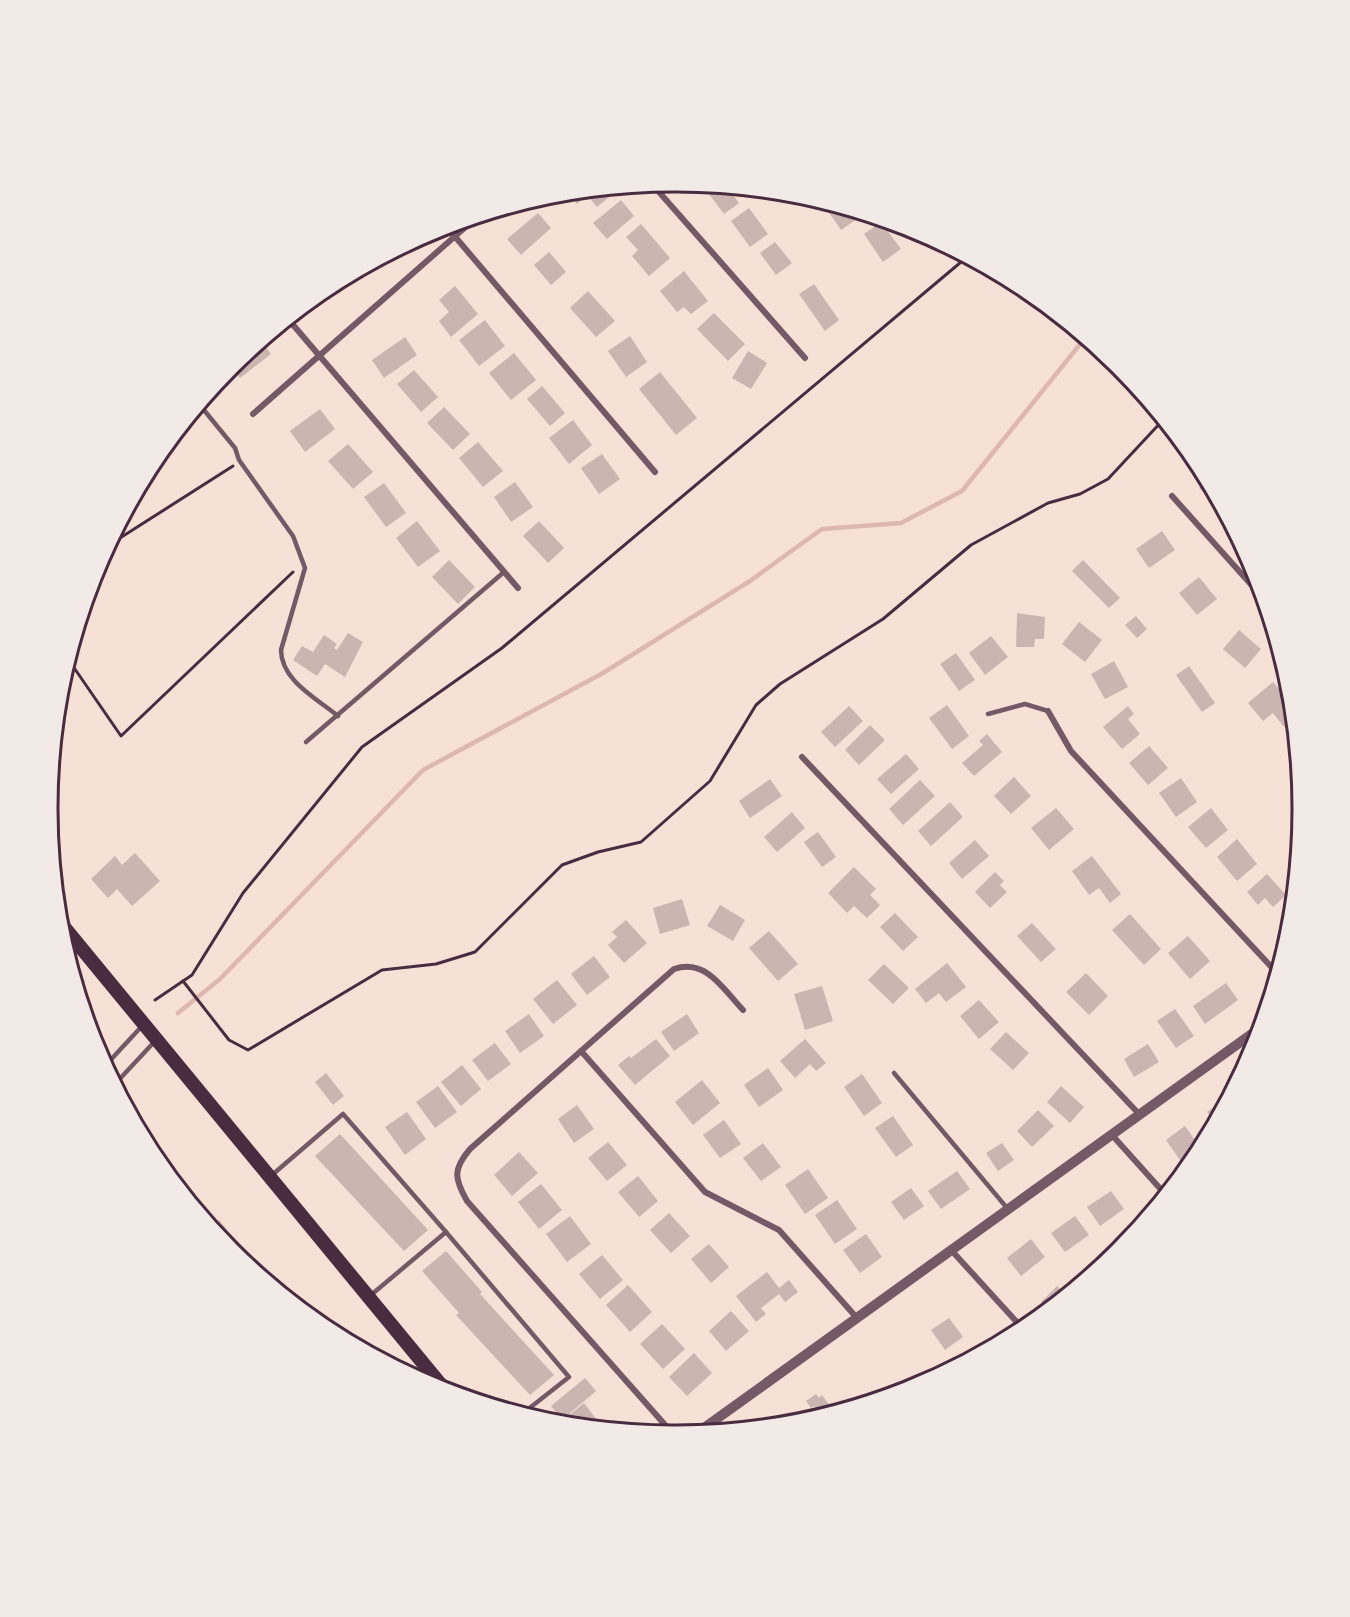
<svg xmlns="http://www.w3.org/2000/svg" width="1350" height="1617" font-family="Barlow,sans-serif">
  <style>
    .lines { fill: none; stroke-linecap: round; stroke-linejoin: round }
    .stream { stroke: #dcb8b0; stroke-width: 4.5 }
    .building { fill: #ccb4b1 }
    .path { stroke: #4a2c40; stroke-width: 3 }
    .service { stroke: #755966; stroke-width: 4.5 }
    .minor { stroke: #755966; stroke-width: 6 }
    .tertiary { stroke: #755966; stroke-width: 10 }
    .primary { stroke: #4a2c40; stroke-width: 14 }
    .rim { fill: none; stroke: #4a2c40; stroke-width: 3 }
  </style>
  <rect width="100%" height="100%" fill="#f7e1d7"/>
  <g class="lines">
    <path class="stream" d="M178,1013L220,979L423,770L603,673L750,581L822,529L901,523L962,491L1085,338"/>
  </g>
  <g class="building">
    <path d="M705,184L735,187L730,191L739,203L724,214L703,186Z"/>
    <path d="M609,188L614,193L597,207L587,195L577,204L567,192Z"/>
    <path d="M621,200L634,216L607,239L593,223Z"/>
    <path d="M821,201L850,210L857,219L841,230Z"/>
    <path d="M749,208L768,234L750,247L731,221Z"/>
    <path d="M538,213L551,228L521,255L507,239Z"/>
    <path d="M881,222L901,249L883,262L864,234Z"/>
    <path d="M641,224L670,258L649,276L632,256L638,250L626,237Z"/>
    <path d="M775,242L792,263L776,275L760,253Z"/>
    <path d="M549,252L566,272L551,285L534,265Z"/>
    <path d="M684,271L708,301L691,314L684,307L677,312L660,291Z"/>
    <path d="M353,273L356,277L321,304L315,297Z"/>
    <path d="M814,284L839,320L825,331L799,294Z"/>
    <path d="M455,286L478,314L451,337L439,321L449,312L439,300Z"/>
    <path d="M588,291L615,321L596,337L570,308Z"/>
    <path d="M714,313L745,344L728,361L697,329Z"/>
    <path d="M485,320L505,346L479,366L459,340Z"/>
    <path d="M630,336L647,362L626,377L608,351Z"/>
    <path d="M405,337L417,355L384,378L372,360Z"/>
    <path d="M261,341L271,354L240,378L231,366Z"/>
    <path d="M748,351L767,363L751,389L732,378Z"/>
    <path d="M514,353L536,380L511,400L489,373Z"/>
    <path d="M414,370L438,397L421,412L397,384Z"/>
    <path d="M660,372L697,418L676,435L639,389Z"/>
    <path d="M542,386L565,413L550,426L527,399Z"/>
    <path d="M444,407L470,434L453,450L427,423Z"/>
    <path d="M320,409L335,429L305,452L290,431Z"/>
    <path d="M573,420L592,445L569,464L549,438Z"/>
    <path d="M478,442L503,471L483,487L459,458Z"/>
    <path d="M348,444L373,472L353,489L328,461Z"/>
    <path d="M602,454L620,479L599,494L581,468Z"/>
    <path d="M1207,480L1224,513L1199,488Z"/>
    <path d="M515,482L533,507L511,522L494,497Z"/>
    <path d="M384,483L406,513L386,527L364,497Z"/>
    <path d="M417,521L440,551L418,567L396,538Z"/>
    <path d="M539,521L564,548L548,563L523,536Z"/>
    <path d="M1162,531L1175,550L1149,568L1136,549Z"/>
    <path d="M449,560L475,587L458,604L432,577Z"/>
    <path d="M1083,560L1120,598L1109,608L1072,571Z"/>
    <path d="M1199,577L1217,599L1197,615L1179,593Z"/>
    <path d="M1017,613L1045,617L1044,639H1035L1034,647H1016Z"/>
    <path d="M1136,616L1147,629L1137,638L1125,625Z"/>
    <path d="M1079,622L1102,640L1085,662L1062,644Z"/>
    <path d="M1239,630L1261,649L1245,668L1223,649Z"/>
    <path d="M348,633L363,642L345,677L325,664L317,676L293,660L302,646L313,652L324,635L337,644L334,648L337,650Z"/>
    <path d="M991,636L1008,657L985,675L969,653Z"/>
    <path d="M956,653L975,680L959,691L940,664Z"/>
    <path d="M1114,661L1128,687L1105,699L1091,674Z"/>
    <path d="M1189,666L1215,703L1202,712L1176,675Z"/>
    <path d="M1273,682L1292,704L1293,719L1284,727L1273,713L1263,721L1248,703Z"/>
    <path d="M947,705L969,736L952,749L929,718Z"/>
    <path d="M849,706L863,721L835,747L821,732Z"/>
    <path d="M1128,706L1134,714L1128,719L1140,734L1122,749L1103,727Z"/>
    <path d="M870,725L885,740L859,765L845,750Z"/>
    <path d="M987,734L1002,752L974,776L962,763L983,745L979,741Z"/>
    <path d="M1149,746L1168,768L1148,785L1129,763Z"/>
    <path d="M906,754L919,769L891,794L877,779Z"/>
    <path d="M1014,777L1031,796L1011,814L994,796Z"/>
    <path d="M1181,778L1197,802L1176,817L1159,793Z"/>
    <path d="M770,779L782,796L750,818L739,801Z"/>
    <path d="M920,780L935,796L903,825L889,809Z"/>
    <path d="M950,802L963,817L931,846L918,831Z"/>
    <path d="M1056,808L1074,829L1049,850L1031,828Z"/>
    <path d="M1211,808L1228,830L1206,848L1188,827Z"/>
    <path d="M792,812L805,828L777,852L764,837Z"/>
    <path d="M818,832L836,857L822,867L804,842Z"/>
    <path d="M1237,839L1257,864L1237,881L1217,857Z"/>
    <path d="M975,840L989,856L962,879L949,863Z"/>
    <path d="M135,853L160,881L132,906L117,889L108,898L91,879L115,856L122,865Z"/>
    <path d="M1092,856L1121,894L1110,903L1099,888L1089,895L1072,871Z"/>
    <path d="M854,867L876,889L870,895L880,905L867,918L854,906L847,913L828,893Z"/>
    <path d="M995,872L1004,881L1000,885L1007,892L990,908L975,892Z"/>
    <path d="M1267,874L1286,895L1273,907L1265,898L1258,905L1247,892Z"/>
    <path d="M682,899L690,925L660,934L653,908Z"/>
    <path d="M720,905L745,920L733,941L707,926Z"/>
    <path d="M895,913L918,937L903,951L880,927Z"/>
    <path d="M1130,914L1161,949L1144,965L1112,930Z"/>
    <path d="M626,920L647,943L624,963L608,945L617,937L612,932Z"/>
    <path d="M1032,923L1056,949L1041,962L1017,936Z"/>
    <path d="M1291,923L1290,931L1288,936L1283,929Z"/>
    <path d="M769,931L798,964L778,981L749,948Z"/>
    <path d="M1188,936L1210,961L1190,979L1168,953Z"/>
    <path d="M594,956L610,977L587,995L571,974Z"/>
    <path d="M947,963L966,987L946,1002L939,993L926,1003L915,989Z"/>
    <path d="M884,964L909,988L893,1004L868,980Z"/>
    <path d="M1086,973L1108,996L1089,1015L1066,992Z"/>
    <path d="M557,980L577,1005L553,1024L533,999Z"/>
    <path d="M1226,983L1238,1000L1205,1024L1193,1006Z"/>
    <path d="M822,986L833,1021L805,1030L794,994Z"/>
    <path d="M979,1000L999,1022L979,1039L960,1016Z"/>
    <path d="M1175,1009L1194,1036L1176,1048L1157,1021Z"/>
    <path d="M529,1014L544,1036L520,1053L505,1031Z"/>
    <path d="M687,1014L699,1033L674,1051L661,1032Z"/>
    <path d="M1006,1032L1029,1053L1013,1070L990,1049Z"/>
    <path d="M656,1039L670,1056L635,1085L618,1065L629,1056L631,1058Z"/>
    <path d="M805,1039L826,1063L816,1071L810,1064L795,1078L780,1061Z"/>
    <path d="M495,1043L511,1064L488,1081L472,1060Z"/>
    <path d="M1148,1044L1159,1062L1134,1077L1124,1059Z"/>
    <path d="M462,1065L481,1089L461,1106L441,1082Z"/>
    <path d="M768,1068L783,1090L759,1107L744,1085Z"/>
    <path d="M326,1073L344,1096L333,1105L315,1082Z"/>
    <path d="M862,1074L882,1103L864,1116L844,1087Z"/>
    <path d="M702,1080L720,1103L693,1125L675,1102Z"/>
    <path d="M438,1086L457,1112L435,1128L416,1102Z"/>
    <path d="M1061,1086L1084,1107L1070,1123L1047,1102Z"/>
    <path d="M1228,1097L1217,1118L1215,1123L1207,1112Z"/>
    <path d="M577,1105L594,1129L574,1143L558,1119Z"/>
    <path d="M1038,1110L1054,1126L1032,1147L1017,1131Z"/>
    <path d="M407,1112L426,1139L405,1155L385,1127Z"/>
    <path d="M893,1116L913,1145L896,1157L875,1128Z"/>
    <path d="M724,1120L741,1144L720,1158L703,1135Z"/>
    <path d="M1185,1126L1201,1149L1182,1163L1166,1140Z"/>
    <path d="M340,1134L428,1230L404,1251L315,1156Z"/>
    <path d="M608,1142L627,1165L607,1181L588,1158Z"/>
    <path d="M763,1143L781,1167L761,1181L743,1158Z"/>
    <path d="M1002,1143L1014,1160L998,1171L986,1153Z"/>
    <path d="M519,1152L538,1173L512,1196L494,1175Z"/>
    <path d="M808,1169L828,1198L805,1214L785,1185Z"/>
    <path d="M957,1171L970,1189L941,1209L928,1191Z"/>
    <path d="M638,1176L658,1201L639,1217L618,1192Z"/>
    <path d="M541,1184L562,1210L539,1229L518,1202Z"/>
    <path d="M911,1188L924,1206L904,1220L891,1202Z"/>
    <path d="M182,1191L201,1201L197,1210Z"/>
    <path d="M1111,1191L1124,1209L1100,1226L1087,1207Z"/>
    <path d="M837,1200L857,1229L835,1244L815,1215Z"/>
    <path d="M669,1213L690,1236L671,1253L650,1230Z"/>
    <path d="M570,1216L591,1244L567,1262L546,1234Z"/>
    <path d="M1075,1216L1089,1235L1065,1252L1051,1233Z"/>
    <path d="M219,1220L230,1234L226,1237L232,1245L229,1248L211,1226Z"/>
    <path d="M866,1234L882,1257L860,1273L843,1250Z"/>
    <path d="M1031,1239L1045,1257L1021,1276L1007,1258Z"/>
    <path d="M709,1244L729,1267L711,1283L691,1259Z"/>
    <path d="M446,1251L482,1292L480,1294L554,1375L530,1395L456,1315L459,1313L422,1271Z"/>
    <path d="M602,1255L623,1280L600,1299L579,1274Z"/>
    <path d="M767,1272L779,1288L789,1280L798,1292L785,1302L779,1294L761,1308L766,1314L756,1322L736,1296Z"/>
    <path d="M628,1285L652,1312L630,1332L606,1305Z"/>
    <path d="M1057,1286L1066,1295L1048,1310L1041,1302Z"/>
    <path d="M731,1311L749,1331L726,1351L709,1331Z"/>
    <path d="M949,1318L963,1337L945,1350L931,1330Z"/>
    <path d="M662,1324L685,1349L663,1369L640,1344Z"/>
    <path d="M975,1347L980,1353L959,1364L958,1363Z"/>
    <path d="M694,1353L712,1373L687,1396L669,1377Z"/>
    <path d="M585,1378L596,1391L562,1420L551,1406Z"/>
    <path d="M816,1394L819,1398L822,1395L833,1410L821,1416L814,1406L811,1408L806,1401Z"/>
    <path d="M584,1403L604,1429L558,1424Z"/>
  </g>
  <g class="lines">
    <g class="path">
      <path d="M109,545L233,466"/>
      <path d="M68,659L121,736L293,572"/>
      <path d="M183,981L229,1040L248,1050L382,970L436,964L475,952L562,865L598,852L641,842L710,781L756,705L780,684L883,619L971,545L1048,503L1080,494L1108,479L1163,420"/>
      <path d="M155,1000L192,975L243,893L362,747L502,648L967,257"/>
      <path d="M787,1424L805,1412"/>
    </g>
    <g class="service">
      <path d="M199,404L235,448L239,460L293,536L305,568L281,650C281,680 316,698 338,716"/>
      <path d="M988,714L1025,704L1048,711"/>
      <path d="M306,742L504,572"/>
      <path d="M105,1066L142,1026"/>
      <path d="M894,1073L1007,1208"/>
      <path d="M115,1084L156,1040"/>
      <path d="M272,1175L343,1114L446,1232L371,1295"/>
      <path d="M446,1232L569,1377L522,1414"/>
    </g>
    <g class="minor">
      <path d="M652,184L805,358"/>
      <path d="M446,226L655,472"/>
      <path d="M288,319L518,588"/>
      <path d="M253,414L478,216"/>
      <path d="M1172,496L1264,599"/>
      <path d="M1048,711L1071,751L1277,973"/>
      <path d="M802,757L1140,1115"/>
      <path d="M581,1051L705,1192L779,1230L857,1318"/>
      <path d="M1112,1135L1165,1194"/>
      <path d="M952,1251L1024,1330"/>
      <path d="M674,1435L467,1201C454,1178 453,1169 470,1149L674,969C706,958 723,989 743,1010"/>
    </g>
    <path class="tertiary" d="M697,1433L1260,1028"/>
    <path class="primary" d="M59,921L446,1391"/>
  </g>
  <path d="M0 0H1350V1617H0ZM674 192H676A616 616 0 0 1 1292 808V809A616 616 0 0 1 676 1425H674A616 616 0 0 1 58 809V808A616 616 0 0 1 674 192Z" fill="#f1eae7" fill-rule="evenodd"/>
  <path class="rim" d="M674 192H676A616 616 0 0 1 1292 808V809A616 616 0 0 1 676 1425H674A616 616 0 0 1 58 809V808A616 616 0 0 1 674 192Z"/>
</svg>
